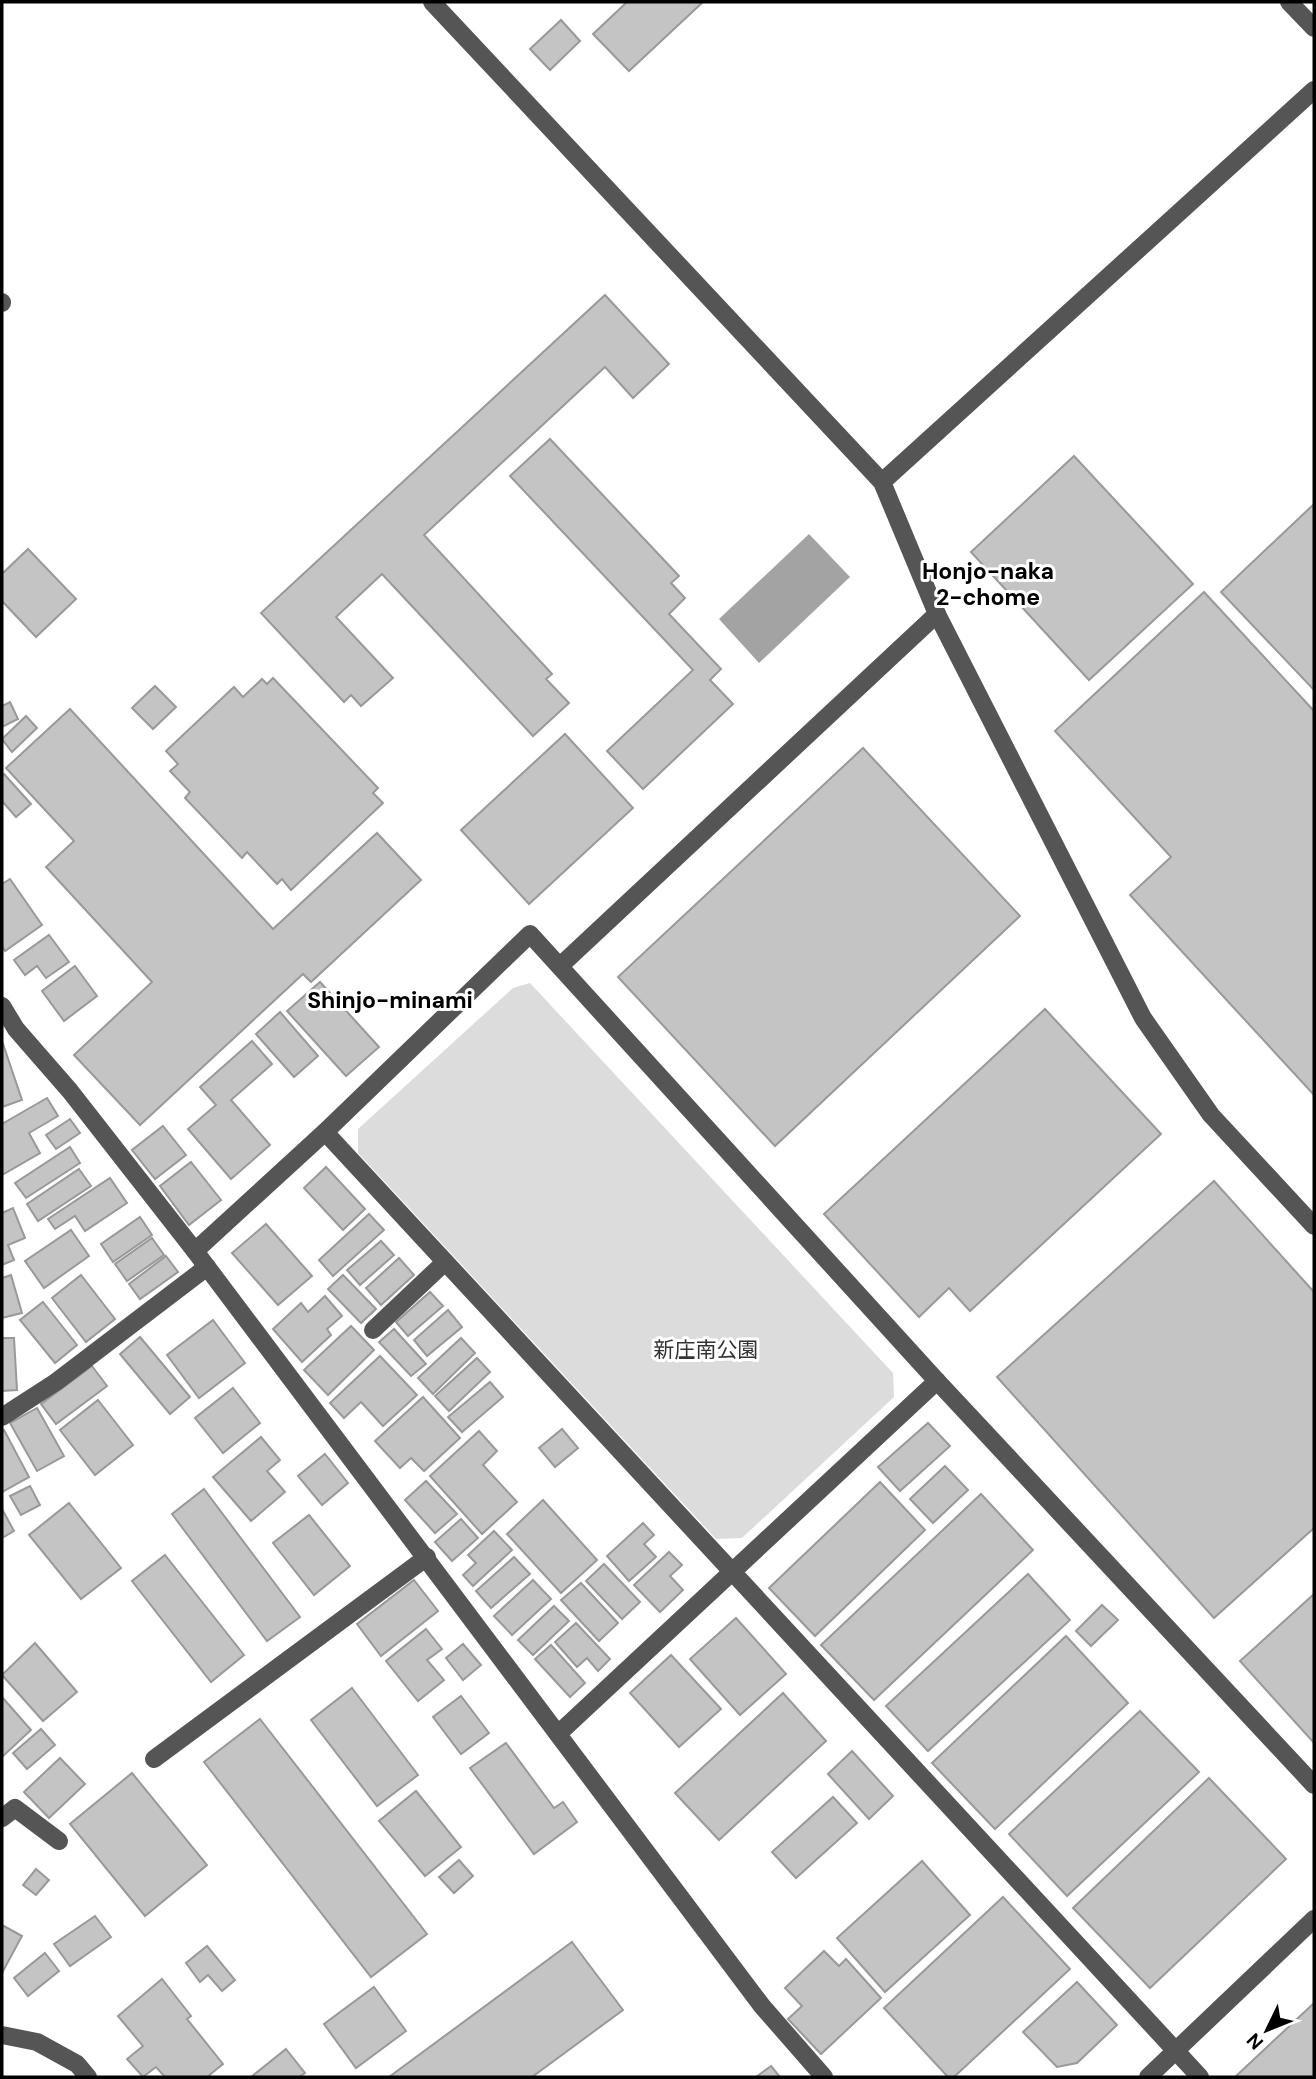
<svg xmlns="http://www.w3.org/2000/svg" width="1316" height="2079" font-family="'DM Sans','Noto Sans JP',sans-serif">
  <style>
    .green { fill: #dcdcdc }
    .water { fill: #a3a3a3 }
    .building { fill: #c4c4c4; stroke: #999; stroke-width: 2 }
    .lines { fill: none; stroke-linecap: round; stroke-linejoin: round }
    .minor { stroke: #555; stroke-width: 18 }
    .labels { text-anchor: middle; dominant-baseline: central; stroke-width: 6; stroke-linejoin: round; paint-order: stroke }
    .park-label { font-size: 21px; fill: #333; stroke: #fff }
    .neighbourhood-label { font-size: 23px; font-weight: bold; fill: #000; stroke: #fff }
  </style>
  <rect width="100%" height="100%" fill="#fff"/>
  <path class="green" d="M530,983L893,1373L894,1397L742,1538L716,1539L358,1153V1129L513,988Z"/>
  <path class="water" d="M809,534L850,577L759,663L719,619Z"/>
  <g class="building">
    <path d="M627,2H703L629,71L593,34Z"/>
    <path d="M561,20L580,41L550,70L530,49Z"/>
    <path d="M605,295L669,364L633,398L605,367L424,535L552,674L546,679L569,703L533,736L382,574L336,617L393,678L361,706L351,695L344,702L261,613Z"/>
    <path d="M550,439L679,576L671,583L685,598L669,614L721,669L710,680L733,704L643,789L607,751L693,670L510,476Z"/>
    <path d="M1074,456L1193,584L1089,680L971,552Z"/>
    <path d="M1314,504V690L1221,592Z"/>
    <path d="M28,549L76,599L36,637L2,601V574Z"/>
    <path d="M1204,592L1314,711V1095L1130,895L1171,857L1055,731Z"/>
    <path d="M273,678L378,788L373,793L383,803L291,890L282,879L277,884L247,852L242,858L185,798L190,792L170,771L178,764L166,751L234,687L243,697L262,679L267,684Z"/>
    <path d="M155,686L176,707L153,729L132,708Z"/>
    <path d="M10,702L18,719L2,727V706Z"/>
    <path d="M70,709L273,929L377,833L421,880L311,982L303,974L140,1125L74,1055L152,982L46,867L74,841L6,768Z"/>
    <path d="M26,716L37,728L12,752L2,739Z"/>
    <path d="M565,734L633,808L529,904L461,830Z"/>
    <path d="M863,748L1020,916L775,1146L618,977Z"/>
    <path d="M4,774L31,804L16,817L2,801V776Z"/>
    <path d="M10,879L42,925L5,951L2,946V884Z"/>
    <path d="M49,935L69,962L46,978L37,966L25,975L14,960Z"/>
    <path d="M75,966L97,996L64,1021L42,991Z"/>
    <path d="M320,982L379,1047L346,1076L287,1011Z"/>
    <path d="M1045,1009L1161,1134L970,1311L949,1288L919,1317L824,1214Z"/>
    <path d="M280,1012L318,1056L294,1077L256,1034Z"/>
    <path d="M2,1041L22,1100L2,1107Z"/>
    <path d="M252,1041L272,1064L231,1100L270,1145L231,1179L188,1129L216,1105L200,1087Z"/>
    <path d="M47,1098L58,1116L29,1133L40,1153L2,1175V1124Z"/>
    <path d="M70,1119L80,1133L56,1149L46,1135Z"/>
    <path d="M163,1126L186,1155L155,1179L132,1150Z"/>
    <path d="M70,1147L80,1163L26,1198L15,1183Z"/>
    <path d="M191,1162L221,1200L189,1225L160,1186Z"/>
    <path d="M326,1167L365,1209L343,1230L304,1188Z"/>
    <path d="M79,1169L91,1186L38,1221L27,1204Z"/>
    <path d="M110,1178L127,1203L85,1231L75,1216L55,1229L48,1219Z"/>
    <path d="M1214,1181L1314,1292V1528L1214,1618L997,1377Z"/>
    <path d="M13,1208L25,1238L8,1245L14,1260L2,1265V1213Z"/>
    <path d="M369,1214L384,1230L333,1276L319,1260Z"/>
    <path d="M140,1217L152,1235L113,1262L101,1244Z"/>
    <path d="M266,1224L312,1276L278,1305L232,1253Z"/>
    <path d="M71,1230L89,1256L44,1288L25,1261Z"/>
    <path d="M152,1238L164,1255L127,1281L115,1264Z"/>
    <path d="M381,1241L394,1255L360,1285L347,1270Z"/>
    <path d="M166,1256L178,1272L140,1299L129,1284Z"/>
    <path d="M399,1258L414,1275L381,1305L366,1288Z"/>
    <path d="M11,1275L22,1313L2,1318V1278Z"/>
    <path d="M81,1275L115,1319L86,1342L52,1298Z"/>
    <path d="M343,1275L376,1309L361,1323L328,1289Z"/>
    <path d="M430,1292L443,1306L408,1336L396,1322Z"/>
    <path d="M325,1296L342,1316L327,1329L331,1335L302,1362L273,1329L301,1303L308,1312Z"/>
    <path d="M43,1302L77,1345L55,1363L20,1320Z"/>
    <path d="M448,1310L462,1327L427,1356L414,1340Z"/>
    <path d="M213,1320L245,1363L199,1398L167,1355Z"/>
    <path d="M351,1326L374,1350L328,1395L304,1370Z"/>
    <path d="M394,1329L426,1364L411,1376L379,1342Z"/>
    <path d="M140,1337L190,1397L170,1414L120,1354Z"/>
    <path d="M2,1338H14L17,1390L2,1391Z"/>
    <path d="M461,1338L475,1353L433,1394L418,1378Z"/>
    <path d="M380,1356L417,1395L383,1426L361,1402L344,1418L330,1403Z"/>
    <path d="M477,1358L490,1372L449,1411L435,1396Z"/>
    <path d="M92,1366L107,1386L56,1424L41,1404Z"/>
    <path d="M490,1382L503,1397L462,1432L448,1417Z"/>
    <path d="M233,1388L260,1423L223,1453L195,1418Z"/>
    <path d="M423,1397L460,1438L424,1471L411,1458L400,1468L375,1441Z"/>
    <path d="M98,1400L133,1445L95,1475L60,1430Z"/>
    <path d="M37,1408L64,1456L37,1471L10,1423Z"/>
    <path d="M928,1423L950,1446L900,1491L878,1467Z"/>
    <path d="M562,1429L578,1448L555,1467L539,1448Z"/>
    <path d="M4,1430L29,1477L2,1492V1431Z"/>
    <path d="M479,1431L497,1451L483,1465L517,1502L482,1534L430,1476Z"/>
    <path d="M261,1437L280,1460L267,1471L285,1492L251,1521L213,1477Z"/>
    <path d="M325,1454L348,1483L322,1505L298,1476Z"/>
    <path d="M945,1466L968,1490L933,1523L910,1499Z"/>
    <path d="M426,1481L457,1514L435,1533L405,1500Z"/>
    <path d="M880,1482L925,1530L815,1636L769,1588Z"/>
    <path d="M30,1486L40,1505L21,1515L10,1496Z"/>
    <path d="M204,1489L300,1617L267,1641L172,1514Z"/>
    <path d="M981,1494L1033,1550L874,1700L821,1645Z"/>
    <path d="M543,1500L597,1560L561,1593L507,1534Z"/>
    <path d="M69,1503L121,1568L81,1599L29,1535Z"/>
    <path d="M2,1509L14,1531L2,1538Z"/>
    <path d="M309,1515L350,1566L314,1595L273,1543Z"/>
    <path d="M461,1519L478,1538L452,1561L435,1542Z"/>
    <path d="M643,1523L654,1535L644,1544L656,1557L629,1581L607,1556Z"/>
    <path d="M494,1531L512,1550L473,1586L463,1575L476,1563L468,1555Z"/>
    <path d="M669,1552L682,1565L670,1576L683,1590L660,1612L634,1585Z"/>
    <path d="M165,1555L244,1655L211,1682L132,1581Z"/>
    <path d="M514,1557L530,1574L491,1608L476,1591Z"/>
    <path d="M604,1564L640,1602L622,1619L586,1581Z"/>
    <path d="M1028,1574L1070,1620L928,1751L886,1706Z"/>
    <path d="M414,1580L438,1611L381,1656L357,1624Z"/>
    <path d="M533,1580L551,1599L512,1635L494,1616Z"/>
    <path d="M581,1583L618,1623L599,1641L561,1600Z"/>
    <path d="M1314,1594V1743L1240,1661Z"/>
    <path d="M1102,1605L1118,1620L1091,1646L1076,1631Z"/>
    <path d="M554,1606L569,1621L533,1655L518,1640Z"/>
    <path d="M736,1618L786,1674L740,1715L690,1659Z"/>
    <path d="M576,1623L610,1659L598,1671L587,1658L577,1667L555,1642Z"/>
    <path d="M426,1629L442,1649L427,1660L444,1680L418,1701L386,1661Z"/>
    <path d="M1066,1636L1128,1703L995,1829L932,1763Z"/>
    <path d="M35,1643L77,1692L43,1721L2,1675Z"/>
    <path d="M463,1644L481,1665L463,1680L446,1658Z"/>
    <path d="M551,1645L585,1683L570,1697L535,1659Z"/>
    <path d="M671,1655L721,1709L679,1747L630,1693Z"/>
    <path d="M352,1688L418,1775L377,1806L311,1720Z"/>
    <path d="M783,1693L826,1741L719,1840L675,1793Z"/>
    <path d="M461,1696L489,1733L461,1754L433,1717Z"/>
    <path d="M2,1697L31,1730L2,1757Z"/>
    <path d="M1140,1711L1199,1772L1067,1896L1009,1834Z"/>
    <path d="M260,1719L427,1934L371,1977L204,1762Z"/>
    <path d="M41,1729L55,1745L27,1769L13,1753Z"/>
    <path d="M506,1743L554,1808L563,1802L577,1822L534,1854L470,1768Z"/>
    <path d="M852,1751L893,1796L869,1819L828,1774Z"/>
    <path d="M60,1758L85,1784L49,1818L24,1792Z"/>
    <path d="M132,1773L207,1865L145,1916L70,1824Z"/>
    <path d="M1209,1778L1286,1859L1150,1988L1073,1908Z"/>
    <path d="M416,1791L461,1847L425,1876L379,1821Z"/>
    <path d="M833,1797L857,1823L796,1878L772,1852Z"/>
    <path d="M459,1860L473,1876L454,1893L439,1877Z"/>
    <path d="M922,1861L970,1915L885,1992L837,1938Z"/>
    <path d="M36,1869L49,1880L36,1895L23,1885Z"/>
    <path d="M1003,1897L1070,1969L954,2077H948L884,2008Z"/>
    <path d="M95,1916L111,1937L70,1966L54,1944Z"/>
    <path d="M2,1925L22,1936L2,1973Z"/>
    <path d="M572,1942L623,2010L532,2077H389Z"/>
    <path d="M207,1946L235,1980L222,1991L208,1975L200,1982L186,1963Z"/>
    <path d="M824,1951L839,1966L846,1959L881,1998L821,2054L788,2019L802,2006L785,1988Z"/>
    <path d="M45,1953L59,1971L28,1996L14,1978Z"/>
    <path d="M162,1979L191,2016L187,2019L223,2064L207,2077H165L156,2067L143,2077L127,2059L143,2046L118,2016Z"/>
    <path d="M1077,1982L1117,2025L1077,2063L1057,2067L1023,2032Z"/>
    <path d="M374,1987L406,2031L356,2068L324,2024Z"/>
    <path d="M1314,2003V2077H1235Z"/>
    <path d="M286,2049L305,2073L299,2077H251Z"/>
    <path d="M771,2066L780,2077H756Z"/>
  </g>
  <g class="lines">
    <g class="minor">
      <path d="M432,2L882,482L937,614L1143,1018L1211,1115L1314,1226"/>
      <path d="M1289,2L1314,28"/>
      <path d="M2,302V303"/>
      <path d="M882,482L1314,90"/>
      <path d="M560,966L937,614"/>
      <path d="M2,1006L16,1029L70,1091L195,1251L762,2006L824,2077"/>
      <path d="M325,1132L1200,2077"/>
      <path d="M195,1251L325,1132L530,934L937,1381L1314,1785"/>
      <path d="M373,1330L445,1262"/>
      <path d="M2,1417L56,1382L207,1267"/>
      <path d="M558,1734L937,1381"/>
      <path d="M154,1759L427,1557"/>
      <path d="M2,1818L15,1808L59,1841"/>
      <path d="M2,2035L37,2042L77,2064L88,2077"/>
      <path d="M1148,2077L1314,1919"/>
    </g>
  </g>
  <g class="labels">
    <g class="park-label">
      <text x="706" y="1350">新庄南公園</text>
    </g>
    <g class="neighbourhood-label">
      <text x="988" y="571">Honjo-naka<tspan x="988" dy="26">2-chome</tspan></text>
      <text x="390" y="1000">Shinjo-minami</text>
    </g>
  </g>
  <rect width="1316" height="2079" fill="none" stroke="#000000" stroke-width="7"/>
  <g transform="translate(1267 2030) rotate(227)" stroke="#ffffff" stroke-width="5" paint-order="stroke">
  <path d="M0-5L12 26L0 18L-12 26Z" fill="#000000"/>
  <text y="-10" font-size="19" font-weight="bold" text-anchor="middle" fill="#000000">N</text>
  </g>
</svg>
